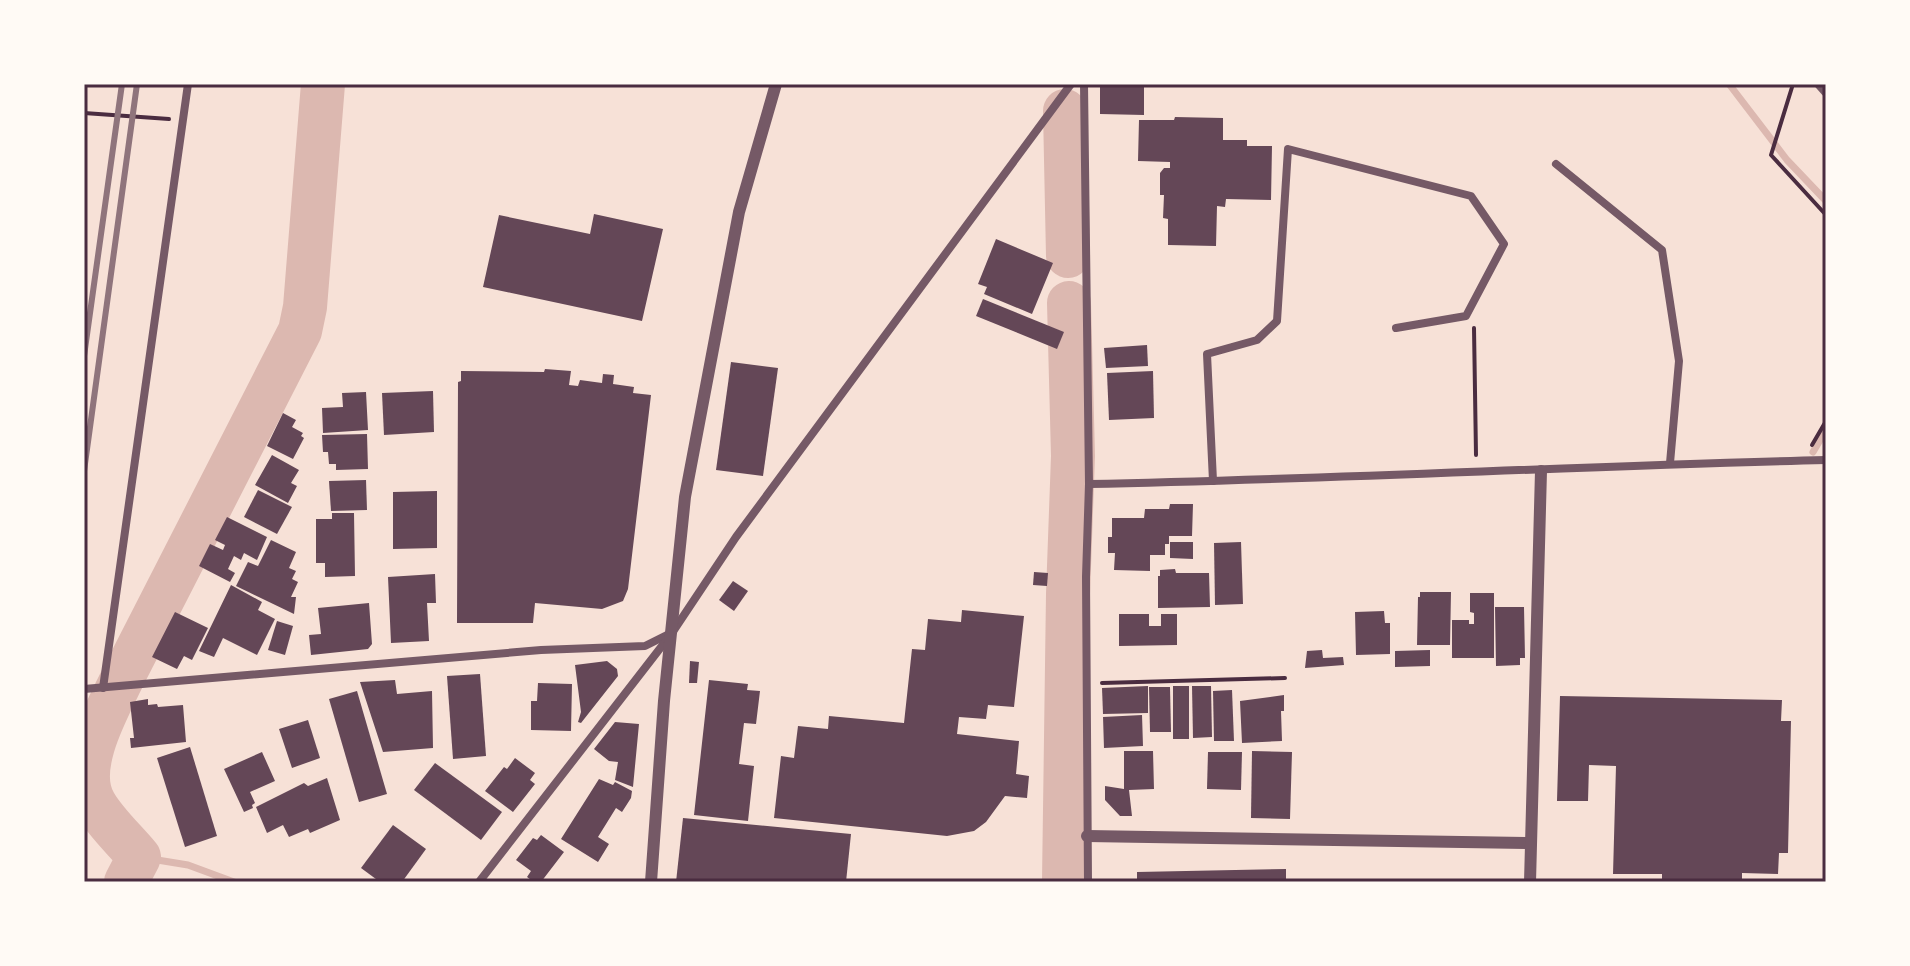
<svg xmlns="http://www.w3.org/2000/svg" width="1910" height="966" font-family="'Space Grotesk',sans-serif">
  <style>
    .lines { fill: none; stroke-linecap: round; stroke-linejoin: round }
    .stream { stroke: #dcb8b0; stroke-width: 7 }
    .river { stroke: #dcb8b0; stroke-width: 44 }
    .building { fill: #644757 }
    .path { stroke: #4a2c40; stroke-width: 4 }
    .minor { stroke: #755966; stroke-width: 8 }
    .tertiary { stroke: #755966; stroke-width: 12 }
    .rail { stroke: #8f747c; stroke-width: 6 }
    .neatline { fill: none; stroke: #4a2c40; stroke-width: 3 }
  </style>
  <rect width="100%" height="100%" fill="#f7e1d7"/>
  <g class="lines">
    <g class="stream">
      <path d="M1729,84L1787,160L1826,201"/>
      <path d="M1813,452L1826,430"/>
      <path d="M139,857L188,865L234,882"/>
    </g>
    <g class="river">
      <path d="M1065,111L1068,256"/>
      <path d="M126,882L139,857C125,840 106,823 95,804C73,768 108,708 124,675L300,331L305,307L323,84"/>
      <path d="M1064,882L1068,594L1073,456L1069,303"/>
    </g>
  </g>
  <g class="building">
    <path d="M1100,84H1144V115L1100,114Z"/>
    <path d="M1175,117L1223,118V140H1247V146H1272L1271,200L1226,199L1225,207L1217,206L1216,246L1168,245V219L1163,218L1164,195H1160V173L1164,168H1170V162L1138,161L1139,120H1174Z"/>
    <path d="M594,214L663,229L642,321L483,287L499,215L590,234Z"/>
    <path d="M996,239L1053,263L1032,314L984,294L987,287L978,284Z"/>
    <path d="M983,299L1064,332L1057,349L976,316Z"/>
    <path d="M1147,345L1148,366L1106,368L1104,348Z"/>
    <path d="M731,362L778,368L763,476L716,470Z"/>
    <path d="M545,369L571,371L569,385L578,386L580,380L602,383L603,374L614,375L613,384L634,387L633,393L651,395L628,589L623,601L602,609L535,603L533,623H457L458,382L461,381V371L544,372Z"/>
    <path d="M1153,371L1154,418L1109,420L1107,373Z"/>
    <path d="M433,391L434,432L384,435L382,393Z"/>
    <path d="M366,392L368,430L323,433L322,408L343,407L342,393Z"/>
    <path d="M283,413L296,420L292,427L303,433L301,436L304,438L293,459L267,446Z"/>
    <path d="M367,434L368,469L336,470V464H329L328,452H323L322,435Z"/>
    <path d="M272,455L299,470L291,483L297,486L288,503L255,485Z"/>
    <path d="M366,480L367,510L331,511L329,481Z"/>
    <path d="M258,490L292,507L277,534L244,517Z"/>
    <path d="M437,491V548L393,549V492Z"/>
    <path d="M1170,504H1193L1192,536H1169V544H1165V555H1150V571L1114,570L1115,553H1108V537H1112V518H1144L1145,509H1169Z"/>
    <path d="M332,513H354L355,576L325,577V563H316V519H332Z"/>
    <path d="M227,517L267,537L257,560L244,553L241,560L234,556L228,569L235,573L230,582L199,566L210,544L223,550L225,545L215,540Z"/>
    <path d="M271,540L296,552L289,568L296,571L292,579L298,582L291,597H296L294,614L236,586L248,562L258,566Z"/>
    <path d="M1170,542H1193V559L1170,558Z"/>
    <path d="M1241,542L1243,604L1215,605L1214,543Z"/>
    <path d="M1175,569L1176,573H1209L1210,607L1158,608V576H1160V570Z"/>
    <path d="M1034,572L1048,573L1047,586L1033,585Z"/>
    <path d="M435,574L436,603H427L429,641L391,643L388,577Z"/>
    <path d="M733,581L748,591L734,611L719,600Z"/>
    <path d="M231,585L262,602L258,610L275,619L257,655L223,638L214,657L199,651Z"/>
    <path d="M1420,592H1451L1450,645H1417L1418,597H1420Z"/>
    <path d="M1470,593H1494V658H1452V620H1469V624H1474V613L1470,612Z"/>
    <path d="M369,603L372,644L368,649L311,655L309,635L321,634L318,608Z"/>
    <path d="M1495,607H1524L1525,658H1520V665L1496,666Z"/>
    <path d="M962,610L1024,616L1014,707L988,705L986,719L959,717L957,734L1019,741L1016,774L1029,776L1027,798L1005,796L986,822L974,831L947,836L774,818L781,756L794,758L798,726L828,729L829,716L904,723L912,649L925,650L928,619L961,622Z"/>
    <path d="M1384,611L1385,623H1390V654L1356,655L1355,612Z"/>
    <path d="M175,612L208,628L192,660L184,656L177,669L152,657Z"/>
    <path d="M1119,614H1149V626H1161V614H1177V645L1119,646Z"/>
    <path d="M277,621L293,626L285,655L268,650Z"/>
    <path d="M1322,650L1323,658L1343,657L1344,665L1305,668L1307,651Z"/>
    <path d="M1430,650V666L1395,667V651Z"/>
    <path d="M607,661L617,669L618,676L581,723L578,722L581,712L575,665Z"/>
    <path d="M690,661L699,662L697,683H689Z"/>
    <path d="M480,674L486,756L453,759L447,676Z"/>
    <path d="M395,680L397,694L432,691L433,748L383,752L360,682Z"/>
    <path d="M709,680L748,684L747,690L760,691L756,724L744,723L739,764L754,766L748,821L694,815Z"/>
    <path d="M538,683L572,684L571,731L531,730V701H537Z"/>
    <path d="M1148,686V713L1103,714L1102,688Z"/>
    <rect x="1173" y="686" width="16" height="53"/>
    <path d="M1192,686H1211L1212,737L1193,738Z"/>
    <path d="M1149,687H1170L1171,732H1150Z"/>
    <path d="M1232,690L1234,741H1214L1213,691Z"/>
    <path d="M357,691L387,794L359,802L329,699Z"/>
    <path d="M1284,695V711H1281L1282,741L1242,743L1240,701Z"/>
    <path d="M1560,696L1782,700L1781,721H1791L1788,853H1779L1778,874L1742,873V882H1662V874H1613L1616,766L1589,765L1588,801H1557Z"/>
    <path d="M148,699V705L157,704L158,707L183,705L186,742L131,748L130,738H134L130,702Z"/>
    <path d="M1142,715L1143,746L1104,748L1103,717Z"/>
    <path d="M308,720L320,758L292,768L279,729Z"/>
    <path d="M615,722L639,724L633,787L615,780L618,762L609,761L594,749Z"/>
    <path d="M190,747L217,836L185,847L157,758Z"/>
    <path d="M1124,751H1153L1154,789L1129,790L1132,816H1120L1105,800V786L1124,789Z"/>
    <path d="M1252,751L1292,752L1290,819L1251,818Z"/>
    <path d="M262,752L275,781L250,792L255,803L252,805L253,808L244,812L224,769Z"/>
    <path d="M1208,752H1242L1241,790L1207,789Z"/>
    <path d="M515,758L535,773L530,780L535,784L513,812L485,791L504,767L507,769Z"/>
    <path d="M435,763L502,812L481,840L414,790Z"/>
    <path d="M327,778L340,820L310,833L308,829L289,837L283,825L267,833L256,807L304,783L308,786Z"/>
    <path d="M599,779L613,785L615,782L632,791L631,798L622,812L616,808L598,837L609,844L598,862L561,839Z"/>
    <path d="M683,818L851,834L846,882H676Z"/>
    <path d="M393,825L426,849L402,882H380L361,868Z"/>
    <path d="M541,835L564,852L541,882H534L527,877L531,871L516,860L533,838L537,840Z"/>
    <path d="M1286,869V882H1137V872Z"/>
  </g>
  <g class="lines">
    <g class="path">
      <path d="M1793,84L1771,155L1826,215"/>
      <path d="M84,113L169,119"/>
      <path d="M1474,328L1476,455"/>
      <path d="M1812,445L1826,421"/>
      <path d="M1102,683L1285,678"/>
    </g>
    <g class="minor">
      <path d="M1084,84L1089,484L1086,577L1088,882"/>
      <path d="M1818,84L1826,93"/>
      <path d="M1556,164L1662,250L1679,361L1670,463"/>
      <path d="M1213,481L1207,354L1257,340L1277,321L1288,149L1471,196L1504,244L1466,316L1396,328"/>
      <path d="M1089,484C1335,479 1580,466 1826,460"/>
      <path d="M103,688L188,84"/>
      <path d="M84,689L541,650L645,646L667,635"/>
      <path d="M479,882L672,633L736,537L1071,84"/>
    </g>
    <g class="tertiary">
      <path d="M1087,836L1531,843"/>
      <path d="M651,882L664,701L685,497L739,212L776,84"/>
      <path d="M1530,882L1541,471"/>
    </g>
    <g class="rail">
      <path d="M84,356L122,84"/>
      <path d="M84,471L137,84"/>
    </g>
  </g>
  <rect width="1910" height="966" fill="none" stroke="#fffaf5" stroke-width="172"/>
  <rect x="86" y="86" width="1738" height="794" class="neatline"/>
</svg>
